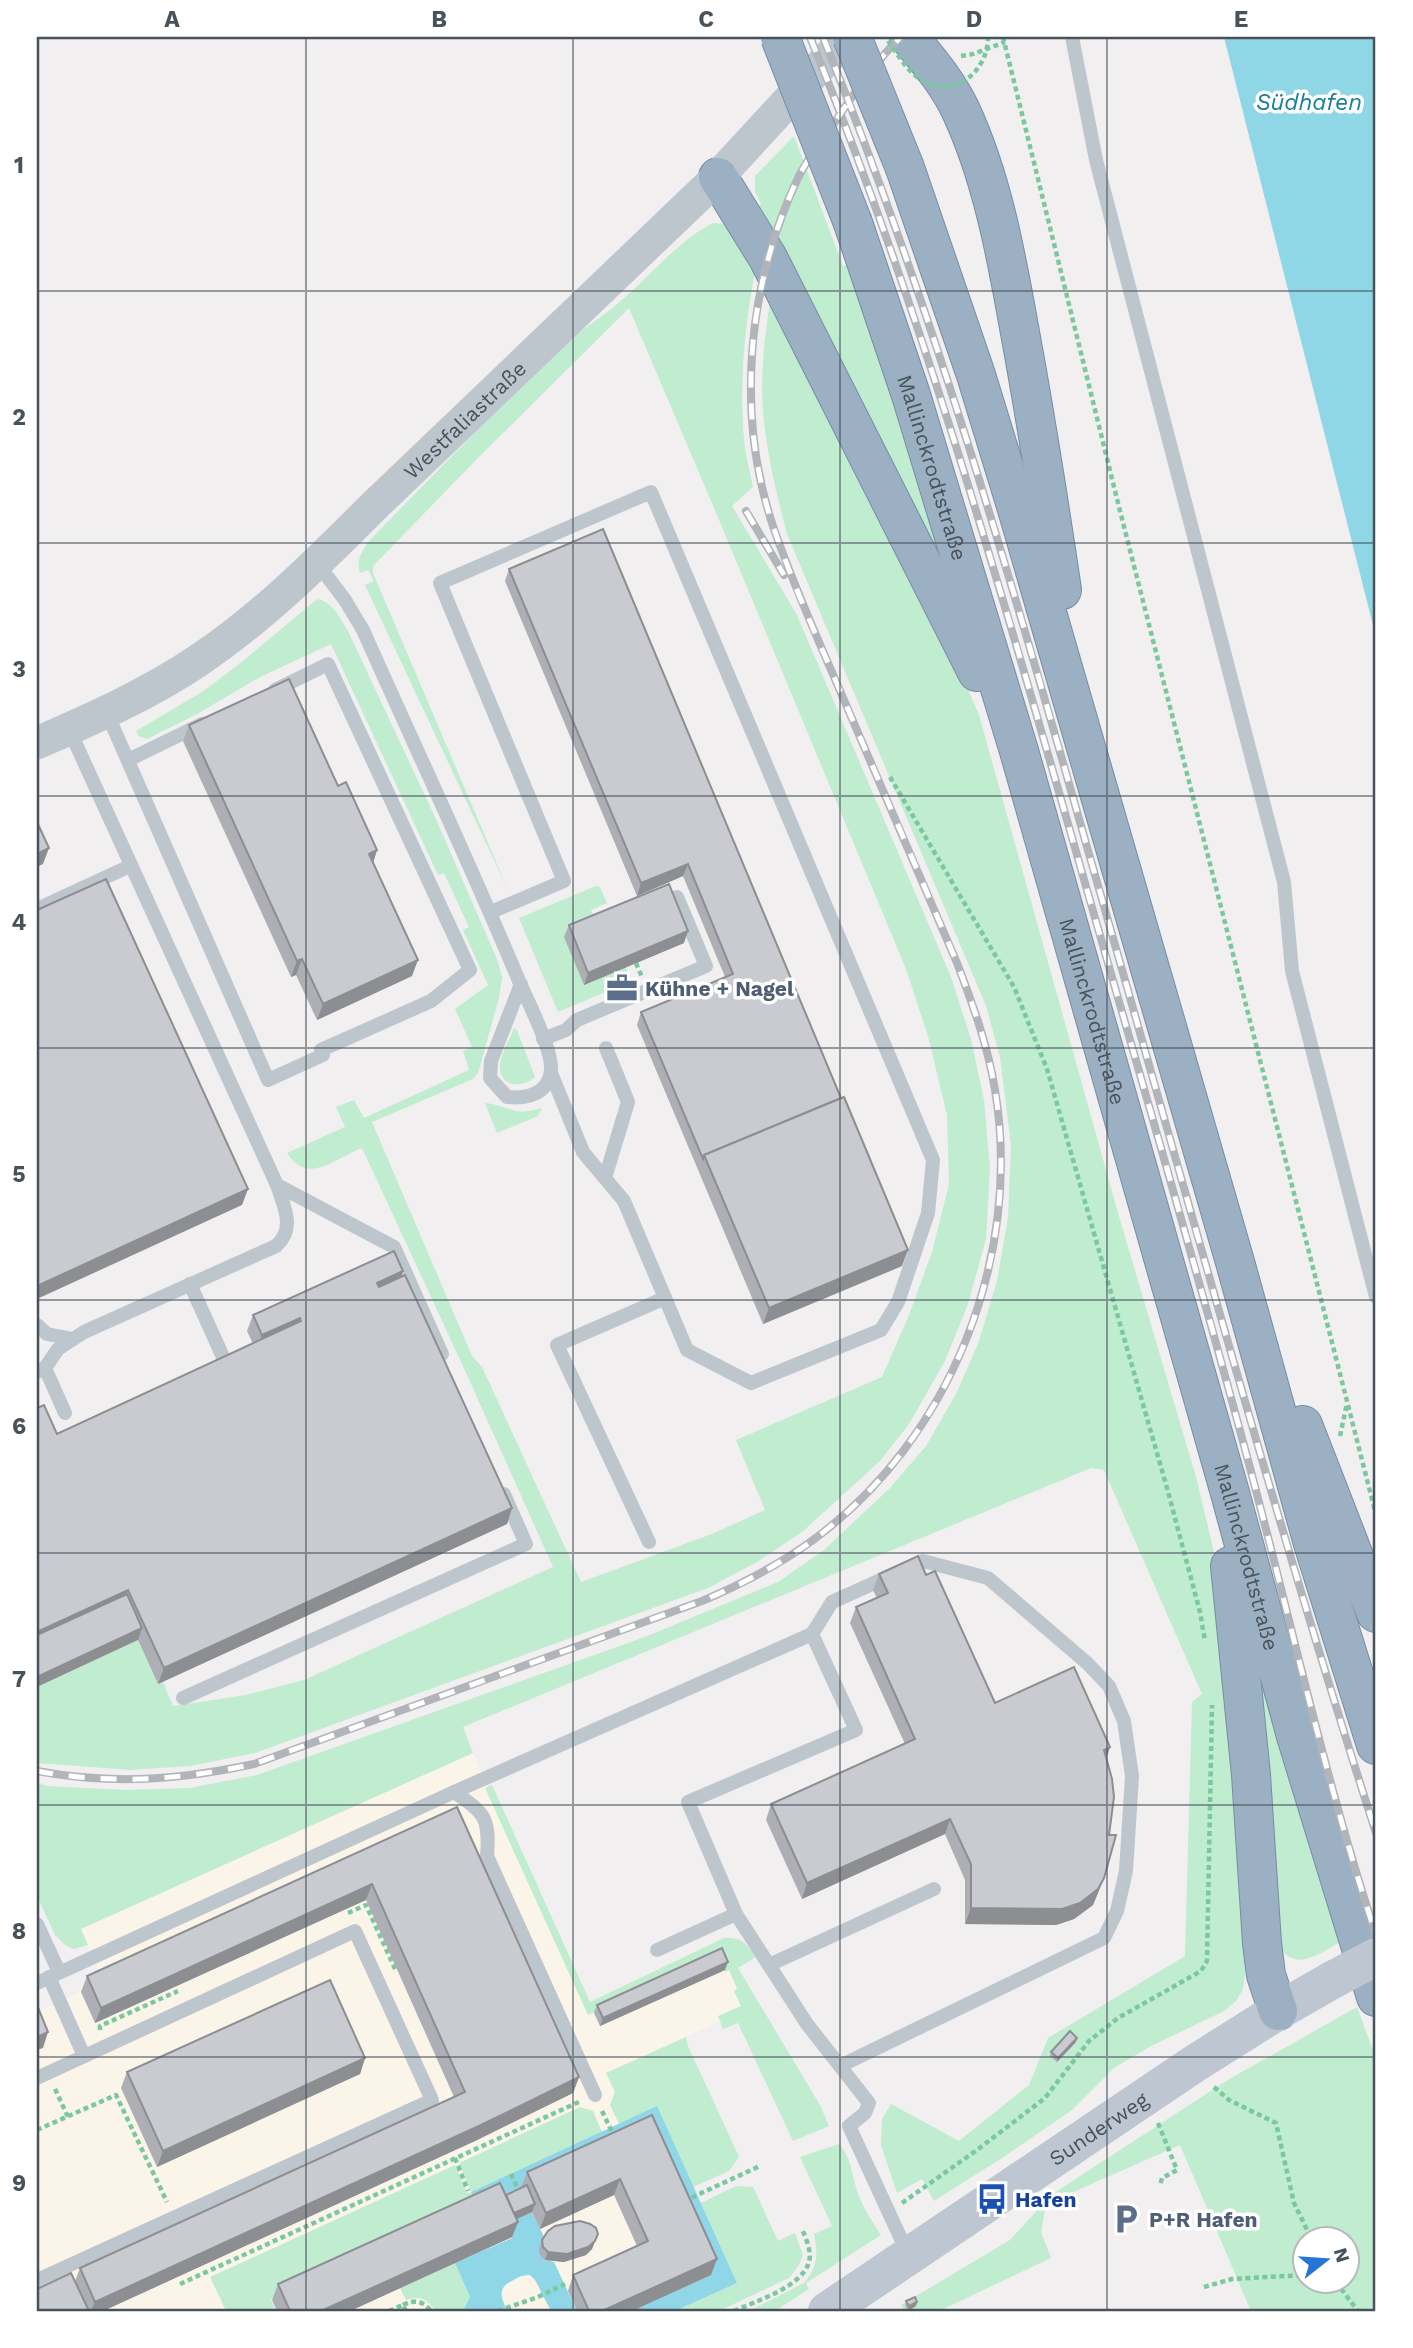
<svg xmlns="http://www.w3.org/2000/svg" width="1413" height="2348" font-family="'Work Sans',sans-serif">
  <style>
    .commercial { fill: #fbf5e9 }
    .green { fill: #c0ecd0; fill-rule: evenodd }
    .water { fill: #8fd6e7 }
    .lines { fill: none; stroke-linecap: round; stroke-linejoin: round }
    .trunk-casing { stroke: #758da6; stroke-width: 40 }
    .path { stroke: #7ac8a0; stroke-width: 4.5; stroke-dasharray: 5 3.5; stroke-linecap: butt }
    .service { stroke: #bec6cd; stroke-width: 14 }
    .tertiary { stroke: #bec6cd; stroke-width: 33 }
    .secondary { stroke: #bec7d1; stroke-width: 38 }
    .trunk { stroke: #9cb0c4; stroke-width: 38 }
    .rail-casing { stroke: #b1b4b9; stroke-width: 8 }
    .rail { stroke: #fff; stroke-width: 5; stroke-dasharray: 16; stroke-linecap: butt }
    .trunk-bridge-casing { stroke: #758da6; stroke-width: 40; stroke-linecap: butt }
    .path-bridge { stroke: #7ac8a0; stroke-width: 4.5; stroke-dasharray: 5 3.5; stroke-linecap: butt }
    .secondary-bridge { stroke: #bec7d1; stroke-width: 38 }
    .trunk-bridge { stroke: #9cb0c4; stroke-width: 38 }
    .wall { fill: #adafb4 }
    .shaded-wall { fill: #8d8e92 }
    .building { fill: #c9cbd1; stroke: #8d8e92; stroke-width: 2 }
    .grid { fill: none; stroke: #48525b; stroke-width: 2; stroke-opacity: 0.55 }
    .labels { text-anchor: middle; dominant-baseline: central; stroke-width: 7; stroke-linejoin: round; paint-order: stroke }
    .street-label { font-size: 21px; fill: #48525b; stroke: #fff }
    .service-label { font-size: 21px; font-weight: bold; fill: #4e5e75; stroke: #fff; text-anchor: start }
    .transit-label { font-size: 21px; font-weight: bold; fill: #164399; stroke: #fff; text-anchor: start }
    .water-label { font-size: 23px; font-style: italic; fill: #15809a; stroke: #fff }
    .neatline { fill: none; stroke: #48525b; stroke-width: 2.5 }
    .grid-label { font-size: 23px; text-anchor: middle; font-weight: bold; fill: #48525b }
  </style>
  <rect width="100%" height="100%" fill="#f1efef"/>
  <path class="commercial" d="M473,1753L501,1820L591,2006L723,1943L759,2004L606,2073L627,2120L711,2275L692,2284L704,2311H37V2012L103,1981L80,1929Z"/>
  <g class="green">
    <path d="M794,136L843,266L849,264L958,606L754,209L761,204L755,192V176Z"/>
    <path d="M713,223L728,224L756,266C745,323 739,380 744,439C745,455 750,471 753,487L732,506L797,615L951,977L971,1039L984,1100L990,1169L986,1239L968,1304L945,1361L909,1424L880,1461L802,1532L757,1562L708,1588L255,1753L190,1766L131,1770L37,1763V1687L138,1640L158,1684L163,1682L173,1706L246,1695L304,1680L553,1567L463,1366L362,1148C335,1158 308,1186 287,1153L345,1127L336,1107L354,1100L364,1118L469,1070L463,1051L472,1047L455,1009L488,985L463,930L469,927L444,873L438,875L331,644L260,677L197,714L147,739L139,736L136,731L202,692L238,665L317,599C333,602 339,617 347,629L435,817L497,959L502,977L499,998L478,1073L473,1079L372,1122L472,1356L482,1367L581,1582L712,1534L765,1510L736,1440L882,1377L909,1315L932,1252L949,1184L947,1115L928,1036L906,969L717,515L629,308L476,460L373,566V573L508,890L365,585L374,581L368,570L360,573C356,560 361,553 369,541L551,354C572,336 596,322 617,304C649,278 676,242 713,223Z"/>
    <path d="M771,295L947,641L979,715L1118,1213L1196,1477L1220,1577L1249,1941L1243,1989L1236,2001L1224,2011L1149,2047L1114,2068L1072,2110L1002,2158L934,2201L922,2179L897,2193L881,2145L882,2119L891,2104L959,2141L1029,2085L1048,2038L1185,1956L1192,1702L1202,1694L1104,1470L1091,1468L463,1727L473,1753L81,1929L88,1945L74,1949L65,1945L55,1935L37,1896V1783L47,1786L125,1790L189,1788L257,1775L645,1637L778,1582L824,1550L890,1488L926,1446L956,1394L978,1344L997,1281L1008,1217L1011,1145L1000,1057L986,1006L787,534C775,487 763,440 762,391C762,359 766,327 771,295Z"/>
    <path d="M596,886L600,887L607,903L591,910C602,935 622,956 632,981L558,1012L519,918Z"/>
    <path d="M514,1028L517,1030L535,1077C521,1089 499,1087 500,1065C501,1053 510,1039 514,1028Z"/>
    <path d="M485,1103C511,1106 512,1117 542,1108L538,1116L497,1133Z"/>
    <path d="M1253,1637L1339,1943C1316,1955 1295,1973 1278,1944Z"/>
    <path d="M492,1785L590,2002L724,1938C742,1937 746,1943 756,1957L738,1968L820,2105L829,2126L793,2141L738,2023L723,2029L718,2016L741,2006L734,1991L737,1989L729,1970L725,1972L719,1957L588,2015L485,1788Z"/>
    <path d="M1357,2007L1376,2058V2311H1251L1180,2145L1046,2204L1041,2232L1051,2258L939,2311H904L901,2305L1010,2240L1051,2195L1226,2081ZM1304,2240H1346V2282H1304Z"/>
    <path d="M686,2037L688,2046L739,2157L729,2171L693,2187L657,2107L619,2124L610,2105L615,2092L606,2073Z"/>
    <path d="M580,2107L593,2111L602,2132L471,2192L459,2163Z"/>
    <path d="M839,2144C852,2158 852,2178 859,2196C864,2209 873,2223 881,2235L806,2283L809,2289L775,2311H749L804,2283C818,2267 818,2254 814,2234L832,2226L800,2157Z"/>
    <path d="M455,2165L467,2193H472L477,2207L271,2299L276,2311H226L210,2277Z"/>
    <path d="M736,2186L753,2187L778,2241L795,2233L803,2255L799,2265L789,2278L719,2311H675L737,2283L701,2203Z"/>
    <path d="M455,2263L470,2297L463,2311H435C428,2299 419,2295 406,2300L400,2288Z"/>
  </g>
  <g class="water">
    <path d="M1224,37H1376V637Z"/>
    <path d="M657,2106L737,2283L675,2311H632L711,2275L646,2131L477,2207L471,2192Z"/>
    <path d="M532,2212L545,2239V2260L554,2262L577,2311H551L535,2280L530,2275C523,2275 518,2277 512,2281C497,2288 501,2297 507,2311H463L470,2297L455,2263L512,2238L506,2224Z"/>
  </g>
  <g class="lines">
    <defs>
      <g id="trunk">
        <path d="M909,37C928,60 948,83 961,111C992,178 1006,254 1019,327C1035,414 1049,502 1062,590"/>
        <path d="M905,168L976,375L1017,509L1235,1262L1312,1540L1376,1745"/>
        <path d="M718,177L768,258L977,672"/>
        <path id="s3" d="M853,223L911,395L1019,751L1230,1493L1296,1736L1376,1997"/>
        <path d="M1303,1425L1376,1613"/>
        <path d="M1230,1566L1251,1775L1262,1943L1266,1975L1278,2011"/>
      </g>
    </defs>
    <use href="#trunk" class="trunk-casing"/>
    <g class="path">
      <path d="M1003,37L1119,507L1376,1515"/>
      <path d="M961,56L973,54L1005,42"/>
      <path d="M890,777L1014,987L1047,1069L1167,1488L1200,1612L1205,1641"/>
      <path d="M636,963L642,977"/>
      <path d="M1340,1436L1347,1403"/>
      <path d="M348,1913L366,1905L396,1971"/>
      <path d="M100,2030V2026L178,1991"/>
      <path d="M1214,2087L1229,2100L1276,2123L1294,2203L1312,2240"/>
      <path d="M55,2089L68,2117"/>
      <path d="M602,2111L615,2138"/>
      <path d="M1158,2123L1177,2170L1162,2178L1160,2186"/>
      <path d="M37,2130L116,2095L167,2202"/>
      <path d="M455,2158L468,2191"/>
      <path d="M511,2174L519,2192"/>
      <path d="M684,2201L760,2166"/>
      <path d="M902,2203L977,2150L1045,2098L1089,2041L1118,2018L1201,1971L1207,1961L1212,1705"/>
      <path d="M1336,2282L1358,2311"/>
      <path d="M180,2284L581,2101"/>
      <path d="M1204,2287L1232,2279L1304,2275"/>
      <path d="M403,2305C415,2299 423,2301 431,2311"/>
      <path d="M389,2311L403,2305L406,2311"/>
      <path d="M498,2311L538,2297L565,2284"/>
      <path d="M734,2311C756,2301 802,2287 809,2262C812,2251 806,2239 802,2229"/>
    </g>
    <g class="service">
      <path d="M1072,37L1096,160L1284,882L1292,971L1376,1297"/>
      <path d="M317,563L345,600L363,630C415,747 470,863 519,981C528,1002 553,1050 551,1071C548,1094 527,1099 507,1097L490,1078L491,1061L521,984"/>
      <path d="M106,711L268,1080L323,1055L321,1050L431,1001L470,970L328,664L275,690"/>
      <path d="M69,729L277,1185L394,1247L442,1354"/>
      <path d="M128,760L202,724"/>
      <path d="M37,909L130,866"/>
      <path d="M491,912L564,881L440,583L651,492L933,1160L928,1213L898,1302L881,1330L751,1383L687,1350L624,1201L583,1152L551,1073"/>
      <path d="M543,1039L566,1030L577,1020L706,966L677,897"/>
      <path d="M605,1178L628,1102L606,1048"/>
      <path d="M190,1284L228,1368"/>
      <path d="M37,1325L47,1334L73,1339"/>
      <path d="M45,1368L65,1413"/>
      <path d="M37,1372L45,1368L58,1349L84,1332L276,1246C296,1228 284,1207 277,1185"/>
      <path d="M649,1542L557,1345L665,1298"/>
      <path d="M812,1634L832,1602L923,1561L988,1578L1087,1663L1109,1686L1124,1721L1132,1776L1126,1871L1117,1911L1104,1938L840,2066"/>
      <path d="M183,1698L526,1544L504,1494"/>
      <path d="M454,1792C485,1813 490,1818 487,1856L595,2095"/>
      <path d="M37,1924L59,1972"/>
      <path d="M657,1950L736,1914"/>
      <path d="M769,1965L934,1889"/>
      <path d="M49,1977L84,2056"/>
      <path d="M37,1983L454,1792L812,1634L856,1730L688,1802L736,1914L807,2024L869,2103L865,2113L849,2126L908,2254"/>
      <path d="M37,2078L355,1931L432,2100L37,2280"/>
    </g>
    <path class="tertiary" id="s1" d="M37,743C92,719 149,694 199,660C263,617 318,562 372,508L718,177L847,37"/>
    <path class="secondary" id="s2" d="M827,2311L1194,2064L1278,2011L1334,1979"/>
    <use href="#trunk" class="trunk"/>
    <defs>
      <g id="rail">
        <path d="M810,37C917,298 995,569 1073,841C1132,1048 1193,1255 1249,1464C1291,1621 1325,1780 1376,1935"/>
        <path d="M823,37C931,303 1011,578 1089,854C1183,1181 1272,1510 1376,1833"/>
        <path d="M746,511L784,575"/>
        <path d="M37,1771C113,1785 179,1780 254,1764L702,1601C742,1584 779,1565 813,1540C950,1440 1023,1257 995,1090C988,1046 973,1005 957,963C920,876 882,788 844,700C820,644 794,587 774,529C735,415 747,286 798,178C806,161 819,145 830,129C850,100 875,61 901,37"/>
      </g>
    </defs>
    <use href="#rail" class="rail-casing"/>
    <use href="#rail" class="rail"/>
    <defs>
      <g id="trunk-bridge">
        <path d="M780,37L853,223"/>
        <path d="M852,37L905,168"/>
      </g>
    </defs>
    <use href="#trunk-bridge" class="trunk-bridge-casing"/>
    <path class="path-bridge" d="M888,41C897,53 906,70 920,79C953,101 988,72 988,37"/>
    <path class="secondary-bridge" d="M1334,1979L1376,1957"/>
    <use href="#trunk-bridge" class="trunk-bridge"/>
  </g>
  <g class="wall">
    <path d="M603,529L902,1266L763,1324L637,1025L641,1012L725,977L683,876L637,896L505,581L509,569Z"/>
    <path d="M189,725L338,786L377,850L373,863L412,976L317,1020L296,975L291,977L183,741Z"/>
    <path d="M569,925L684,943L584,985L564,937Z"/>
    <path d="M403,1271L401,1277L512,1508L507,1524L158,1684L138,1640L57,1434L253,1344L247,1331L253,1315Z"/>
    <path d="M879,1574L926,1575L995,1703L1110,1747L1106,1759L1109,1835L1104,1878L1093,1905L1074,1919L1056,1925L965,1924V1880L945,1834L802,1899L766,1820L771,1804L905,1744L850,1623L856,1607L877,1598L873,1590Z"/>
    <path d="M457,1807L579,2077L573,2093L475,2141L103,2311H37L75,2281L80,2268L454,2097L366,1900L95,2023L81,1992L87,1976Z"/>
    <path d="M725,1970L600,2026L594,2013L597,2005Z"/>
    <path d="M1076,2042L1057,2062L1050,2056L1051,2052Z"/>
    <path d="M365,2058L360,2074L157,2167L121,2088L127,2072Z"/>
    <path d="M652,2115L711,2275L632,2311H577L568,2291L573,2275L637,2246L614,2195L540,2229L532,2212L517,2219L518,2222L512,2237L350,2311H277L272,2300L278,2284L506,2195L521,2187L527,2172Z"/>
    <path d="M598,2234L592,2249L586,2255L564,2262L545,2260L540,2255L539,2248L542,2240Z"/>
    <path d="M906,2301L916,2306L908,2311L905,2306Z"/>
  </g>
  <g class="shaded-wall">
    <path d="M49,848L43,864L37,867V854Z"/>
    <path d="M377,850L372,866L369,854Z"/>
    <path d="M688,864L683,876L637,896L641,883Z"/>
    <path d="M688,931L684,943L584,985L588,973Z"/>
    <path d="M302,959L296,975L291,977L297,961Z"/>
    <path d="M418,960L412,976L317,1020L323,1004Z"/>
    <path d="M248,1189L242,1205L37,1299V1286Z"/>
    <path d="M908,1250L902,1266L763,1324L769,1308Z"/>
    <path d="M403,1271L397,1287L371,1299L377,1283Z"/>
    <path d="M300,1318L294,1334L257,1351L262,1335Z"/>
    <path d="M512,1508L507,1524L158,1684L164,1668Z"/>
    <path d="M128,1590L122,1606L37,1645V1632Z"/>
    <path d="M142,1628L138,1640L37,1687V1677Z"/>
    <path d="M1110,1747L1105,1763L1104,1750Z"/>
    <path d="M950,1819L945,1834L802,1899L807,1883Z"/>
    <path d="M1104,1878L1093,1905L1074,1919L1056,1925L965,1924L971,1908Z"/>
    <path d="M372,1884L366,1900L95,2023L101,2008Z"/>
    <path d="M728,1962L725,1970L600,2026L603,2018Z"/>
    <path d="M48,2032L43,2048L37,2050V2037Z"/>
    <path d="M1077,2038L1076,2042L1057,2062L1058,2058Z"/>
    <path d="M365,2058L360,2074L157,2167L163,2151Z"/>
    <path d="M579,2077L573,2093L475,2141L103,2311H91L95,2302Z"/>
    <path d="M620,2179L614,2195L540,2229L546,2213Z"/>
    <path d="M535,2204L532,2212L506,2224L509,2216Z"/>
    <path d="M518,2222L512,2237L350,2311H321Z"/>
    <path d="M595,2241L592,2249L586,2255L564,2262L545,2260L548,2252Z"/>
    <path d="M717,2259L711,2275L632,2311H602Z"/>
    <path d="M917,2302L916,2306L908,2311L909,2306Z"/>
  </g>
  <g class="building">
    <path d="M603,529L841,1098L704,1155L703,1159L641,1012L733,974L688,864L641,883L509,569Z"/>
    <path d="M289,679L338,786L346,782L377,850L369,854L418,960L323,1004L302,959L297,961L189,725Z"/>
    <path d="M37,822L49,848L37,854Z"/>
    <path d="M106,879L248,1189L37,1286V910Z"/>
    <path d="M669,884L688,931L588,973L569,925Z"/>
    <path d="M844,1097L908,1250L769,1308L704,1155Z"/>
    <path d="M394,1251L403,1271L377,1283L379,1287L405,1275L512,1508L164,1668L128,1590L37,1632V1408L44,1405L57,1434L301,1321L300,1318L262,1335L253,1315Z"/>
    <path d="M918,1556L926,1575L935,1571L995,1703L1074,1667L1110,1747L1104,1750L1112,1779L1114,1797L1109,1835H1116L1104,1878L1098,1889L1080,1903L1062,1909L971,1908V1864L950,1819L807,1883L771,1804L915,1739L856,1607L888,1593L879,1574Z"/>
    <path d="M127,1594L142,1628L37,1677V1635Z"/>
    <path d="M457,1807L579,2077L481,2125L95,2302L80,2268L465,2092L372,1884L101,2008L87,1976Z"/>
    <path d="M722,1948L728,1962L603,2018L597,2005Z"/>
    <path d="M330,1980L365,2058L163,2151L127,2072Z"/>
    <path d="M37,2005L48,2032L37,2037Z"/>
    <path d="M1070,2031L1077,2038L1058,2058L1051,2052Z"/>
    <path d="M652,2115L717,2259L602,2311H589L573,2275L648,2241L620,2179L546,2213L527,2172Z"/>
    <path d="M500,2183L518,2222L321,2311H290L278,2284Z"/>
    <path d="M527,2185L535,2204L514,2213L506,2195Z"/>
    <path d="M580,2221L590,2224L596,2228L598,2234L595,2241L588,2247L567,2254L548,2252L543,2247L542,2240L548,2231L555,2226Z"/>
    <path d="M71,2273L89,2311H37V2289Z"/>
    <path d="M915,2297L917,2302L909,2306L906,2301Z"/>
  </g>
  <path class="grid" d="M306,37V2311M573,37V2311M840,37V2311M1107,37V2311M37,291H1376M37,543H1376M37,796H1376M37,1048H1376M37,1300H1376M37,1553H1376M37,1805H1376M37,2057H1376"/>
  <defs>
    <symbol id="office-bare" viewBox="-9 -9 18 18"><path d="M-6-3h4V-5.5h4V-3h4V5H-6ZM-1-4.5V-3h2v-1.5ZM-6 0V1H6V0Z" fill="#5c6f8a" stroke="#fff" stroke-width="2.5" paint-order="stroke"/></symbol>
    <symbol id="bus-bare" viewBox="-9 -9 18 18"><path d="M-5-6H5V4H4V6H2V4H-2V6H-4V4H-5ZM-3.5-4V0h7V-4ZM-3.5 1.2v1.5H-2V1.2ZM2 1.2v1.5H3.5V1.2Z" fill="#1a4fb4" stroke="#fff" stroke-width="2.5" paint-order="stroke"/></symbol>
    <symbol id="parking-bare" viewBox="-9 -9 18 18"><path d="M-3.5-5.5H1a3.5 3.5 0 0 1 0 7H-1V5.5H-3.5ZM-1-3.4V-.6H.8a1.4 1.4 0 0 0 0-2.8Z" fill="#5c6f8a" stroke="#fff" stroke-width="2.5" paint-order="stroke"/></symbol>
  </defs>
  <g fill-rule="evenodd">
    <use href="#office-bare" x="600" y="966" width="44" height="44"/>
    <use href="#bus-bare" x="970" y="2177" width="44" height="44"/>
    <use href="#parking-bare" x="1104" y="2197" width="44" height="44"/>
  </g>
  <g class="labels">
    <g class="street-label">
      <text stroke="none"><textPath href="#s1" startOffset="541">Westfaliastraße</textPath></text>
      <text stroke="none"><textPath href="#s3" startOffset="257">Mallinckrodtstraße</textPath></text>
      <text stroke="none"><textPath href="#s3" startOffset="824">Mallinckrodtstraße</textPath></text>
      <text stroke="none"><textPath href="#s3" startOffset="1391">Mallinckrodtstraße</textPath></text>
      <text stroke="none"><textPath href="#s2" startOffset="327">Sunderweg</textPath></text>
    </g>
    <g class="service-label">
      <text x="645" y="988">Kühne + Nagel</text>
      <text x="1149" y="2219">P+R Hafen</text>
    </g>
    <g class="transit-label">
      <text x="1015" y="2199">Hafen</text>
    </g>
    <g class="water-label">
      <text x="1309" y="102">Südhafen</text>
    </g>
  </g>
  <rect width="1413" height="2348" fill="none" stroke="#ffffff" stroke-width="77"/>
  <g transform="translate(1326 2260) rotate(73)"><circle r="33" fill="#ffffff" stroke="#b6babd" stroke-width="2"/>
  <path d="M0-5L12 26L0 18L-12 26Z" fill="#2475d6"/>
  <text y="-10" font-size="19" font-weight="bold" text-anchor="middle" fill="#48525b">N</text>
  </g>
  <rect x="38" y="38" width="1336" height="2272" class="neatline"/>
  <g class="grid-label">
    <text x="172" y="27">A</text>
    <text x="439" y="27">B</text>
    <text x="706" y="27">C</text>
    <text x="974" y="27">D</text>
    <text x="1241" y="27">E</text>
    <text x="19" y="173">1</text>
    <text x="19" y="425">2</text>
    <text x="19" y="677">3</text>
    <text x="19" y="930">4</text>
    <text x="19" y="1182">5</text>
    <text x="19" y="1434">6</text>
    <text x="19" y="1687">7</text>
    <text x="19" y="1939">8</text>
    <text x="19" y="2191">9</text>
  </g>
</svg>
